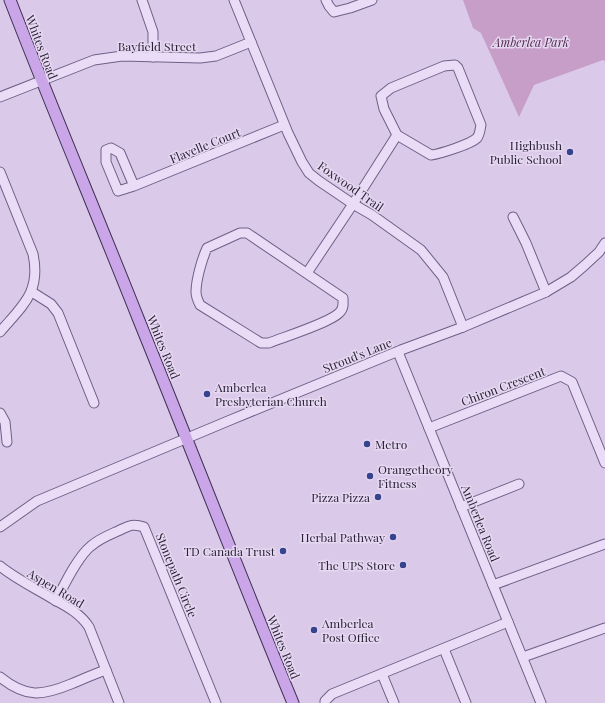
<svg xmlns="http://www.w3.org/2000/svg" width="605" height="703" font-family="'Playfair Display',serif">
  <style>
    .green { fill: #c69ec8 }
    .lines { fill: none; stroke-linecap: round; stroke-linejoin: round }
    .minor-casing { stroke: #6e6085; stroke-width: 11 }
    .major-casing { stroke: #3d3353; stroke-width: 13 }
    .minor { stroke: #eadcf6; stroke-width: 9 }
    .major { stroke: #caa6e9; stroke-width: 11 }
    .poi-dot { fill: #36448e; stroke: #e7d8f2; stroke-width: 1.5 }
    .labels { text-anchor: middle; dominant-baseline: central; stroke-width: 3; stroke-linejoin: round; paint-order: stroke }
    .park-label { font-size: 12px; font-style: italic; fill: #512a4e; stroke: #e7d8f2 }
    .street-label { font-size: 12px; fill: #292237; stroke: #e7d8f2 }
    .poi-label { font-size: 12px; fill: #292237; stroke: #e7d8f2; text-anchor: end }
  </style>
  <rect width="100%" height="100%" fill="#dbc9ea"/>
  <path class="green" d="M463,0H605V61L603,60L534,85L519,117L481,33L473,28Z"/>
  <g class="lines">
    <defs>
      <g id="minor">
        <path d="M142,0L153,32V57"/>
        <path d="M234,0L288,133L302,162L309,173L319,181L353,204L372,215L421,250L443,277L463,327"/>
        <path d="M326,0L329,6L334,12L350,8L372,0"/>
        <path d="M455,65L458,68L481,125C480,129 480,134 477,138C471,144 440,154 431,155L397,135L384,109L381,96L391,88L444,66Z"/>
        <path d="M0,97L94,60L122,56L200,58L216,56L251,42"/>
        <path d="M0,172L33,254C41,292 23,305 0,332"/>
        <path d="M134,186L120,153L111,148L106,150V162L118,191L134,186L284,125"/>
        <path d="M513,217L526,243L546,292"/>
        <path d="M240,233H247L343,298C343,304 344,308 340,312C332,322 284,337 269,343H261L200,305C198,301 196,297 196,292C196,280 202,259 207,248Z"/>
        <path d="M307,273L353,204L397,135"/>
        <path d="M32,292L51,304L58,313L94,403"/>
        <path d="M398,352L541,703"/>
        <path d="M0,413L5,422L7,442"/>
        <path d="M429,428L561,376L572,382L605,463"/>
        <path d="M461,507L519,484"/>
        <path d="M0,527L37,501L228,421L401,350L463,327L546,292L571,277L585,265L599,252L605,243"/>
        <path d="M0,566C16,579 35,588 53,599C66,606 80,613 89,627L119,703"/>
        <path d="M493,585L605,544"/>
        <path d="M56,601C64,585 78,556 91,546C99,539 109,535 118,531C129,526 132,523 144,527L216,703"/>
        <path d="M444,649L466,703"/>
        <path d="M523,657L605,628"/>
        <path d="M382,674L394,703"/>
        <path d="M0,677C26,698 42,696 71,684C83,679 94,674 106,670"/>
        <path d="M325,703V701L332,694L508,622"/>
      </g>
      <path id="major" d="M10,0C51,106 96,212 138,318C190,446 240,575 293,703"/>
    </defs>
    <use href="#minor" class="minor-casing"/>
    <use href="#major" class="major-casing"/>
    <use href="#minor" class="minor"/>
    <use href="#major" class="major"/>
  </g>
  <g class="poi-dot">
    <circle cx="570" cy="152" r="4"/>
    <circle cx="207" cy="394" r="4"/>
    <circle cx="367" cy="444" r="4"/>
    <circle cx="370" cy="476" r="4"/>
    <circle cx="378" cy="497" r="4"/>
    <circle cx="393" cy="537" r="4"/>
    <circle cx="283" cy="551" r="4"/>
    <circle cx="403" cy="565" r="4"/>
    <circle cx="314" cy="630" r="4"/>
  </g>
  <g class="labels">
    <g class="park-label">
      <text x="531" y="42">Amberlea Park</text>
    </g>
    <g class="street-label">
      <text x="157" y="46">Bayfield Street</text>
      <text transform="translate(42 47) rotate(69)">Whites Road</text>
      <text transform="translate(205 145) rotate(-22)">Flavelle Court</text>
      <text transform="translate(351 186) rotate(35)">Foxwood Trail</text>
      <text transform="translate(164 347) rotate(68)">Whites Road</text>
      <text transform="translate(357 355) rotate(-22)">Stroud's Lane</text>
      <text transform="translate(503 386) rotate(-21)">Chiron Crescent</text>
      <text transform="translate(481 523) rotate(68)">Amberlea Road</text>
      <text transform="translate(177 575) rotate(68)">Stonepath Circle</text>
      <text transform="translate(56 588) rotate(31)">Aspen Road</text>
      <text transform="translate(284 647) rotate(68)">Whites Road</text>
    </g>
    <g class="poi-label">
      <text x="562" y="145">Highbush<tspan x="562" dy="14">Public School</tspan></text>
      <text x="215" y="387" text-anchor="start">Amberlea<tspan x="215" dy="14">Presbyterian Church</tspan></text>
      <text x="375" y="444" text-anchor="start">Metro</text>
      <text x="378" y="469" text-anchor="start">Orangetheory<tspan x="378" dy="14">Fitness</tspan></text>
      <text x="370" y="497">Pizza Pizza</text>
      <text x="385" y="537">Herbal Pathway</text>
      <text x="275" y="551">TD Canada Trust</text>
      <text x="395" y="565">The UPS Store</text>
      <text x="322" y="623" text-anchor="start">Amberlea<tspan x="322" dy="14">Post Office</tspan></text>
    </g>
  </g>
</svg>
